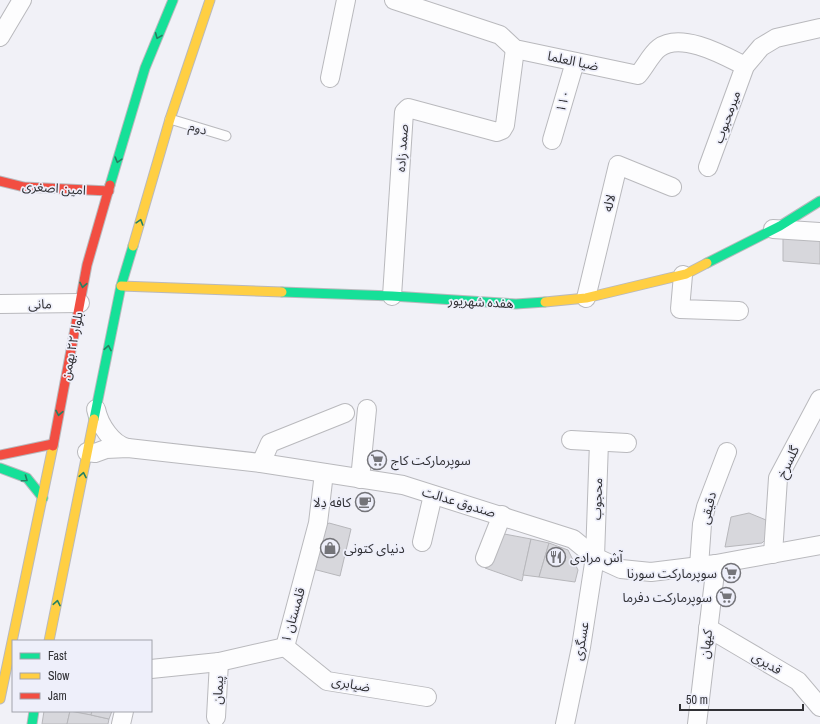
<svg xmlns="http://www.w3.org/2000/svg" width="820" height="724" font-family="'Archivo Narrow','Noto Sans Arabic',sans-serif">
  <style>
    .building { fill: #d7d7dc; stroke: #b7b7bb }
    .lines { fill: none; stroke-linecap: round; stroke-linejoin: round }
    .lane-casing { stroke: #b9b9bd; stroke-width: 11 }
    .street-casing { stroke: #b9b9bd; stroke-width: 20 }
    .fast-casing { stroke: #b9b9bd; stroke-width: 11 }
    .slow-casing { stroke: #b9b9bd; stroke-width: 11 }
    .jam-casing { stroke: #b9b9bd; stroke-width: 11 }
    .lane { stroke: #fdfdfe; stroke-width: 9 }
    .street { stroke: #fdfdfe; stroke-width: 18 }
    .fast { stroke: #16e098; stroke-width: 9 }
    .slow { stroke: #ffcf43; stroke-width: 9 }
    .jam { stroke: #f24e42; stroke-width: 9 }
    .oneway { stroke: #258062 }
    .labels { text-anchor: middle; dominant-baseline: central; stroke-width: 3.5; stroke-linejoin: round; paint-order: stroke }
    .street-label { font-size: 13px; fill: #313135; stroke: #eeeffa }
    .poi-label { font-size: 13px; fill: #313135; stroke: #eeeffa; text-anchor: start }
  </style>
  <rect width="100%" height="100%" fill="#f1f1f7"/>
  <g class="building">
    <path d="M783,237L820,238V264L783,261Z"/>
    <path d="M749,513L766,520V539L762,543L725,547L731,517Z"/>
    <path d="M329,523L351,529L340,576L309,568L320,529Z"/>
    <path d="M499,533L531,539L522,581L485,568Z"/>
    <path d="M531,539L549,543L539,577L523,575Z"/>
    <path d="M549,543L568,550L578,570L575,582L539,577Z"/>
    <path d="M44,711H70L67,724H42Z"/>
    <path d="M68,711H92L91,715Z"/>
    <path d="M70,711L91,715L109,719L108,724H67Z"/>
    <path d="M92,711H112L109,719L91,715Z"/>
  </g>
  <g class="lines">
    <defs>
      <path id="lane" d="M170,119L226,136"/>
      <g id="street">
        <path d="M394,0L500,35L515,49L638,75C645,67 651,54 659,48C681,31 725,56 745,66"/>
        <path d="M0,37L22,0"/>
        <path d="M330,78L346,0"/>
        <path d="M552,140L575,62"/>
        <path d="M708,167L745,66L761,47L776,38L820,28"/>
        <path d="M773,229L820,232"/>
        <path d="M683,275L680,309L739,311"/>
        <path d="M392,296L404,112L408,108L497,132L502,130L505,125L515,49"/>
        <path d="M586,298L618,165L672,187"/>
        <path d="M0,304L80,303"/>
        <path d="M96,409C99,424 112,445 128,448"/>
        <path d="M571,440L627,443"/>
        <path d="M87,452L95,453L106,449L128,448L261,463L403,485L573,539L595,557L621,569L651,572L716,564L820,545"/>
        <path d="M261,463L270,443L345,413"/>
        <path d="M360,479L367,409"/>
        <path d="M422,542L433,495"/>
        <path d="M773,554L778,478L820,399"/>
        <path d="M485,558L502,515"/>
        <path d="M699,566L702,524L706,507L727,452"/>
        <path d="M708,628L798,681L820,707"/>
        <path d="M285,647L318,523L324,473"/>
        <path d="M285,647L327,681L427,697"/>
        <path d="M151,669L219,662L285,647"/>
        <path d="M216,717L219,662"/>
        <path d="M121,724L124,711"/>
        <path d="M565,724L581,647L595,557L599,442"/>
        <path d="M697,724L716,564"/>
      </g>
      <g id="fast">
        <path d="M110,185L145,68L173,0"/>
        <path d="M707,263L780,226L820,201"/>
        <path d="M282,292L392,296L516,304L545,302"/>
        <path d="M94,419L121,286L133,246"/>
        <path d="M0,468L27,478L43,498"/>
        <path d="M32,724L34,711"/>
      </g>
      <g id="slow">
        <path d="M133,246L170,119L210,0"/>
        <path d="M121,286L282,292"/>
        <path d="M545,302L586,298L686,274L707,263"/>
        <path d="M49,641L94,419"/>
        <path d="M0,699L53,446"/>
      </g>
      <g id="jam">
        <path d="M0,181L24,187L109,191"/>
        <path d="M53,446L87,265L110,185"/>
        <path d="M0,455L53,444"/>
      </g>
    </defs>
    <use href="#lane" class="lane-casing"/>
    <use href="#street" class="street-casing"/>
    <use href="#fast" class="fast-casing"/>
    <use href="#slow" class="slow-casing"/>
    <use href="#jam" class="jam-casing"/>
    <use href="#lane" class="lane"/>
    <use href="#street" class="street"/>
    <use href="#fast" class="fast"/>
    <use href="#slow" class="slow"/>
    <use href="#jam" class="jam"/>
  </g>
  <defs><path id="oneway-chevron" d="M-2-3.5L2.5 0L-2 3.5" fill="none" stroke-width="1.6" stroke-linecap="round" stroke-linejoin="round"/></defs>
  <g class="oneway">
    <use href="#oneway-chevron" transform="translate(158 36) rotate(112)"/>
    <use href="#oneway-chevron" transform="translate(118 160) rotate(106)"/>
    <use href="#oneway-chevron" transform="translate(140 222) rotate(-73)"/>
    <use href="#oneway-chevron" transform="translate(83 285) rotate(101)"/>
    <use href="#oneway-chevron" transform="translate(108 348) rotate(-79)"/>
    <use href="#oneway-chevron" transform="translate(59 413) rotate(101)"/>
    <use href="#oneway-chevron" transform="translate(83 475) rotate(-79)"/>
    <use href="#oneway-chevron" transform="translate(25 479) rotate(35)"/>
    <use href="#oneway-chevron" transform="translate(57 603) rotate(-79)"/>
  </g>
  <defs>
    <symbol id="supermarket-ring" viewBox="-11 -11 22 22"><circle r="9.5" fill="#eeeffa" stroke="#747479" stroke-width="1.5"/><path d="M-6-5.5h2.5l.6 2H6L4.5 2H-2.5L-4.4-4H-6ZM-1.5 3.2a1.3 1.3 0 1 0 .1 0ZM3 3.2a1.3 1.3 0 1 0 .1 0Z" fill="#747479"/></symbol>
    <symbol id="cafe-ring" viewBox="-11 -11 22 22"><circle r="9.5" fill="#eeeffa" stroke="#747479" stroke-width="1.5"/><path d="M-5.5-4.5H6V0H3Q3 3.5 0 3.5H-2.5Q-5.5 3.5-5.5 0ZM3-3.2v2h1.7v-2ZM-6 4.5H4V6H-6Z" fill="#747479"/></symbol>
    <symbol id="shop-ring" viewBox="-11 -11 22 22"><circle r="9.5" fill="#eeeffa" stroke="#747479" stroke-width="1.5"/><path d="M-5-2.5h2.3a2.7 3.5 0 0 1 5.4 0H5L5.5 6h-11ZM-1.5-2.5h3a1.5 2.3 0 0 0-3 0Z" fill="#747479"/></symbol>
    <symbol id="restaurant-ring" viewBox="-11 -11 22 22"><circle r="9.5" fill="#eeeffa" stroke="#747479" stroke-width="1.5"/><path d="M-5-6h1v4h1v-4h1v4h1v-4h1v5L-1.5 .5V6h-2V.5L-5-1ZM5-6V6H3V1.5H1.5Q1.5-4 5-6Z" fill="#747479"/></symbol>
  </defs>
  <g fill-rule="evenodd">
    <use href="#supermarket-ring" x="366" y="449" width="22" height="22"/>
    <use href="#cafe-ring" x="354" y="491" width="22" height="22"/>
    <use href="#shop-ring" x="319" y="537" width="22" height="22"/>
    <use href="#restaurant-ring" x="545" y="546" width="22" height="22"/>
    <use href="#supermarket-ring" x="720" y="562" width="22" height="22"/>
    <use href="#supermarket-ring" x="715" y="586" width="22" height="22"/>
  </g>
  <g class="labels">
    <g class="street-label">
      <text transform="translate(573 61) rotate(12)">ضیا العلما</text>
      <text transform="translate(563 101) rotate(-74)">۱۱۰</text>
      <text transform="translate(727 117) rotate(-70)">میرمحبوب</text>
      <text transform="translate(198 128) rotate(17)">دوم</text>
      <text transform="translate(402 148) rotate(-86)">صمد زاده</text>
      <text transform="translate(54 188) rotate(4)">امین اصغری</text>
      <text transform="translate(609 203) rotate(-77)">لاله</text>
      <text transform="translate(481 302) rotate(3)">هفده شهریور</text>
      <text transform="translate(40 304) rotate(-1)">مانی</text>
      <text transform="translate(72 346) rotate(-79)">بلوار ۲۲ بهمن</text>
      <text transform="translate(788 462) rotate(-64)">گلسرخ</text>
      <text transform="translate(597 499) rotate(-88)">محجوب</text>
      <text transform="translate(459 502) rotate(17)">صندوق عدالت</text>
      <text transform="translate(708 508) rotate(-76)">دقیقی</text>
      <text transform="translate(293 615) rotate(-74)">قلمستان ۱</text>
      <text transform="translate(581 641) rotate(-80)">عسگری</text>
      <text transform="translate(706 644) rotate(-83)">کیهان</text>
      <text transform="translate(767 663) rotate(31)">قدیری</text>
      <text transform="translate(351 684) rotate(10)">ضیابری</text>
      <text transform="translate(218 690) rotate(-87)">پیمان</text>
    </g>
    <g class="poi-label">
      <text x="391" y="460">سوپرمارکت کاج</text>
      <text x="351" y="502" text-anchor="end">کافه دِلا</text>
      <text x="344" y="548">دنیای کتونی</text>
      <text x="570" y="557">آش مرادی</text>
      <text x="717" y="573" text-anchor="end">سوپرمارکت سورنا</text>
      <text x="712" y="597" text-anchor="end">سوپرمارکت دفرما</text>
    </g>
  </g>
  <rect x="12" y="640" width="140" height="72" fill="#eeeffa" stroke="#a2a3ab"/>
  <rect x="20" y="653" width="20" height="6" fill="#16e098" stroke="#a2a3ab"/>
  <text x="48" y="660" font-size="12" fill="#313135">Fast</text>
  <rect x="20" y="673" width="20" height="6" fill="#ffcf43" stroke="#a2a3ab"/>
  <text x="48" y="680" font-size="12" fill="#313135">Slow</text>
  <rect x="20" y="693" width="20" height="6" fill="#f24e42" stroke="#a2a3ab"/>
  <text x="48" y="700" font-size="12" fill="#313135">Jam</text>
  <path d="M680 704v6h123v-6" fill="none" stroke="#313135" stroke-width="2"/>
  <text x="686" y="704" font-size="12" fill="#313135" stroke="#eeeffa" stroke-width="3" paint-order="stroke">50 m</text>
</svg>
